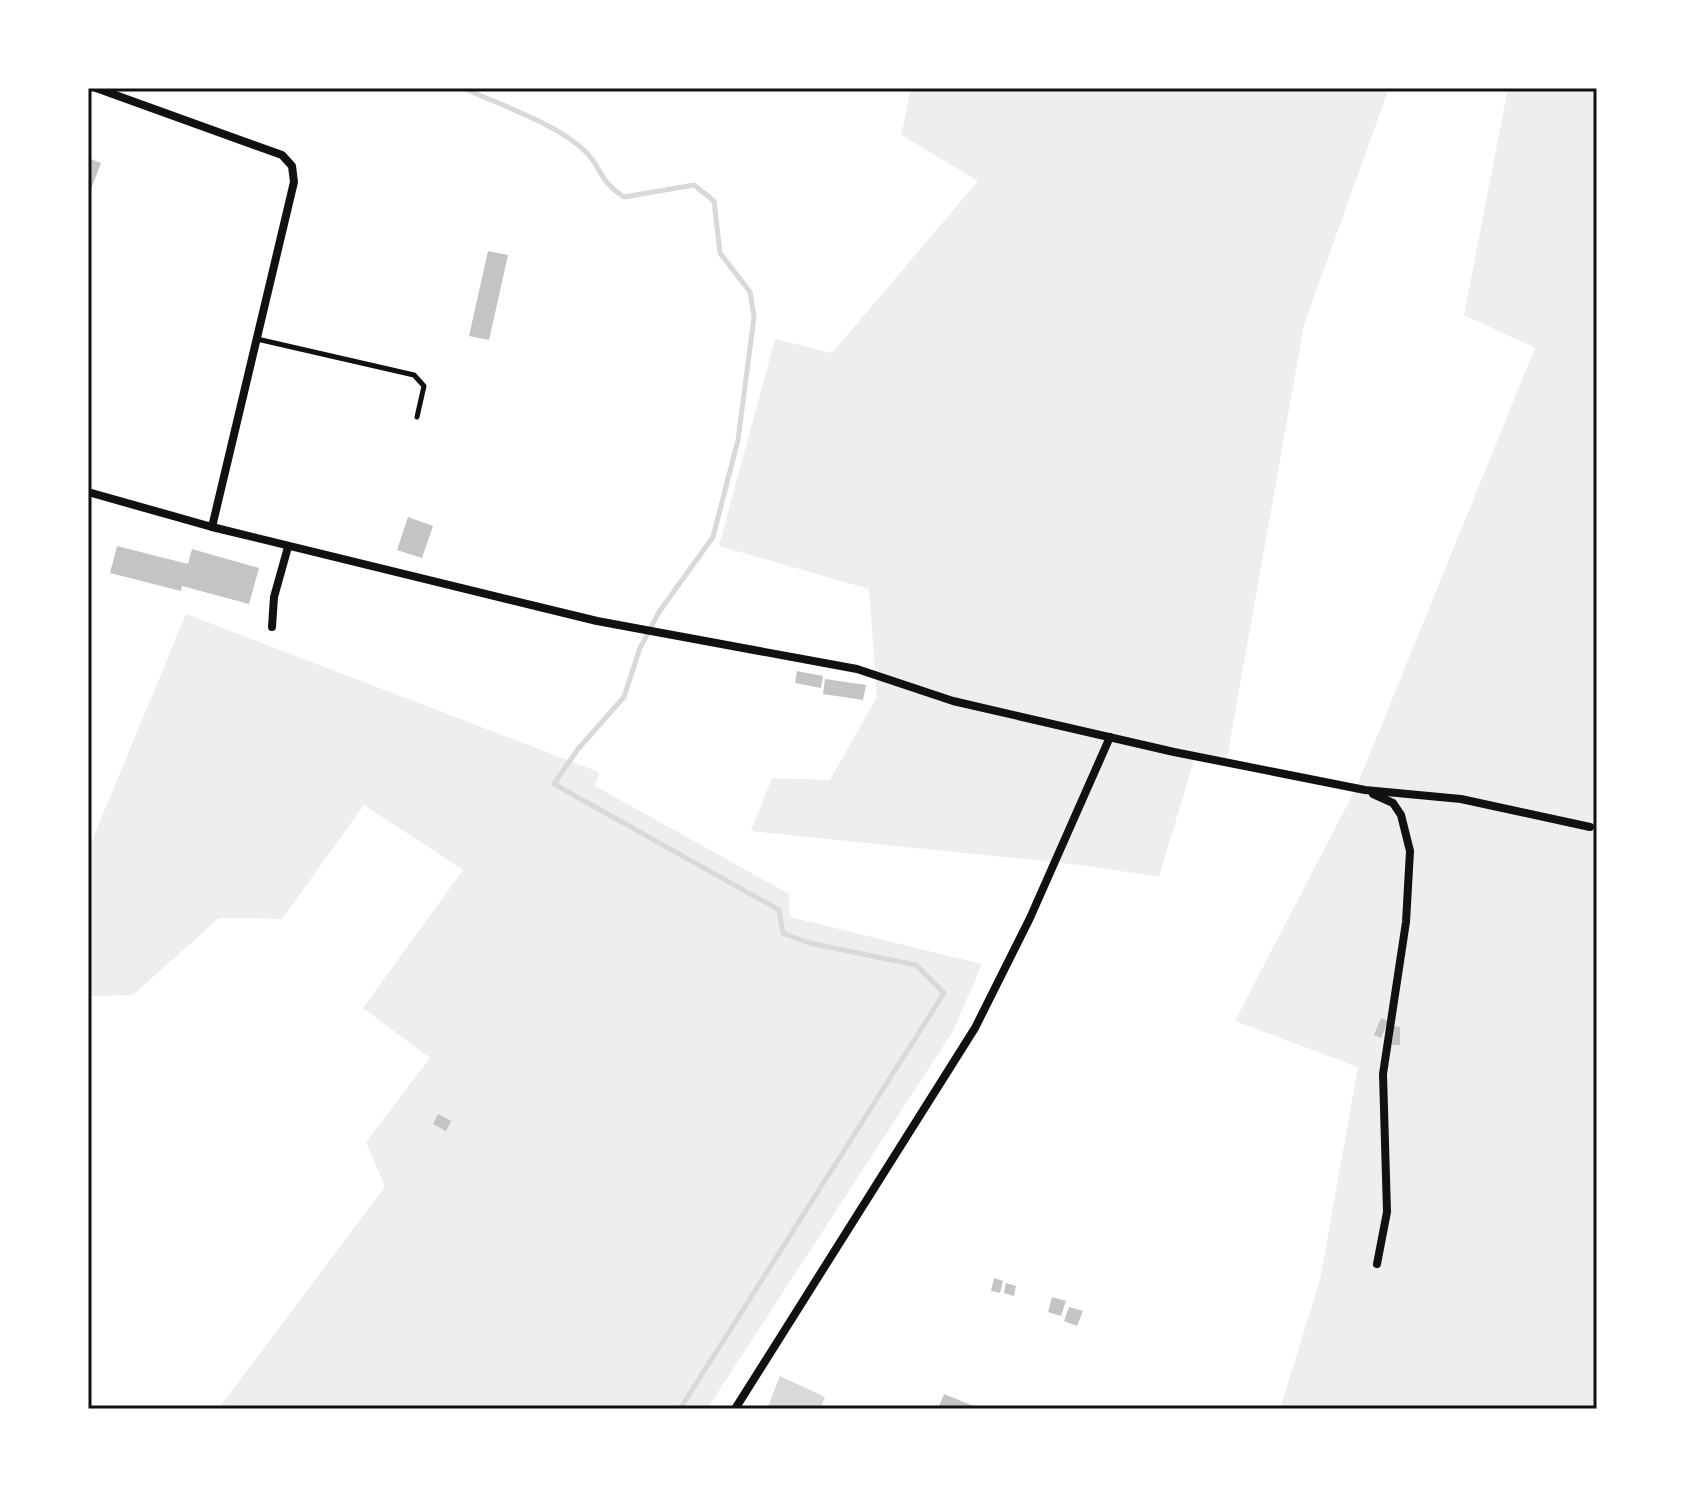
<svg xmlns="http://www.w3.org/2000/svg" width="1685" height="1497" font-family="Ubuntu,sans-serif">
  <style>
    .green { fill: #eee }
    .water { fill: #d9d9d9 }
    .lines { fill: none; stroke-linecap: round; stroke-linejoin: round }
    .stream { stroke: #d9d9d9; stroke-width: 5 }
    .building { fill: #c4c4c4 }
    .service { stroke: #111; stroke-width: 5 }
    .minor { stroke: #111; stroke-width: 8 }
    .neatline { fill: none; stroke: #111; stroke-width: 3 }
  </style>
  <rect width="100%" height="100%" fill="#fff"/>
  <g class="green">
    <path d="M911,88H1389L1304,325L1226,764L1194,760L1159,877L1081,865L751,831L772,778L830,780L877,697L869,589L719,546L775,339L832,353L978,181L901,135Z"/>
    <path d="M1508,88H1597V1409H1280L1320,1280L1358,1067L1235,1021L1356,788L1535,348L1464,315Z"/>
    <path d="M186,614L599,772L595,786L789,894L790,917L982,964L953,1031L707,1409H218L385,1187L366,1142L430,1058L363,1008L463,870L364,805L282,919L219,918L133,995L88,996V850Z"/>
  </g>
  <path class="water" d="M780,1376L825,1397L820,1409H767Z"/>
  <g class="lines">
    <path class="stream" d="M463,88C498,104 557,124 585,151C603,169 597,179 624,197L694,185L714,201L720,253L750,292L754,317L738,440L713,537L659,612L640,648L624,697L578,749L554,784L779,910L783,933L809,943L916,965L944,993L680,1409"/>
  </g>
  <g class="building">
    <path d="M88,158L101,163L88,197Z"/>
    <path d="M488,251L508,255L489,340L469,336Z"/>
    <path d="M408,517L433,526L422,558L397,550Z"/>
    <path d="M117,546L188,564L192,549L259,568L249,604L182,586L181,591L110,573Z"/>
    <path d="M797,671L823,676L821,688L795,683Z"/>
    <path d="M825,679L866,685L863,700L823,694Z"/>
    <path d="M1381,1018L1388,1021L1381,1038L1374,1035Z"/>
    <path d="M1394,1026L1400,1027V1045H1392Z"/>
    <path d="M438,1114L451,1121L446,1131L433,1124Z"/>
    <path d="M994,1278L1003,1281L1000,1293L991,1291Z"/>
    <path d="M1006,1283L1016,1286L1014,1296L1004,1293Z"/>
    <path d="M1052,1297L1066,1301L1061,1316L1048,1312Z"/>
    <path d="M1069,1307L1083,1311L1077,1326L1064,1321Z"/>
    <path d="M944,1394L981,1409H938Z"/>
  </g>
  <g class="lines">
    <path class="service" d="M257,339L414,375L424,386L417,417"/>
    <g class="minor">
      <path d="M88,492L212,527L294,182L292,166L282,155L96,88"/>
      <path d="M212,527L597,621L857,669L953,701L1174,752L1365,790L1461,799L1590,827"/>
      <path d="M272,627L274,597L288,547"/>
      <path d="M1373,794L1393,803L1401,815L1410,851L1406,922L1383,1074L1387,1212L1377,1264"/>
      <path d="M735,1409L975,1028L1030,918L1110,737"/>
    </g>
  </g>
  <rect width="1685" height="1497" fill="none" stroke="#ffffff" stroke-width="180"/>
  <rect x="90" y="90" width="1505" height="1317" class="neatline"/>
</svg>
